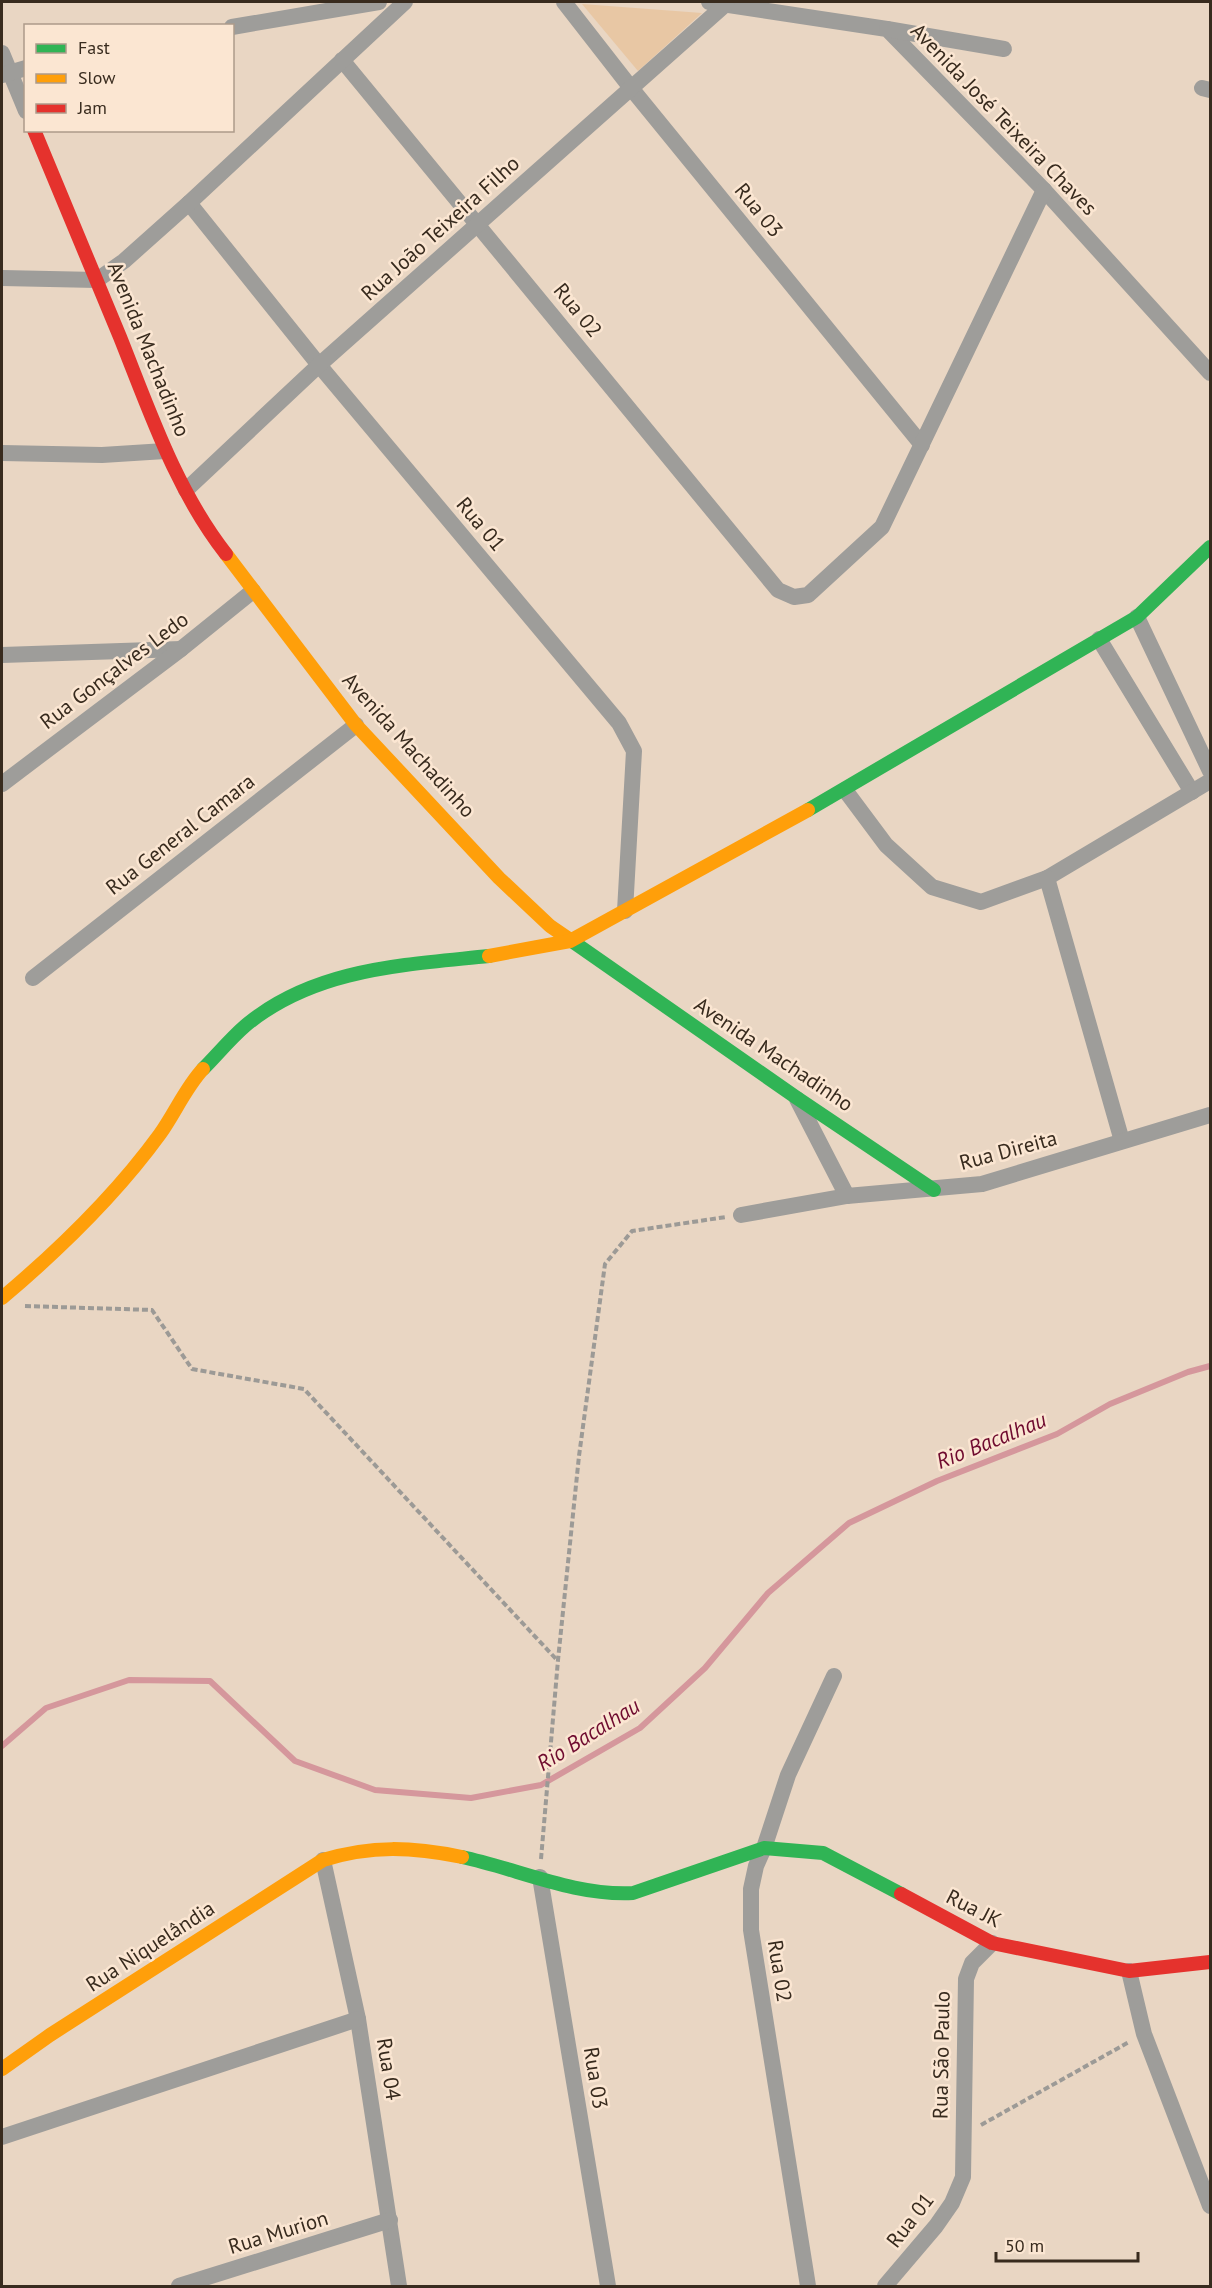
<svg xmlns="http://www.w3.org/2000/svg" width="1212" height="2288" font-family="'PT Sans',sans-serif">
  <style>
    .green { fill: #e8c7a4 }
    .lines { fill: none; stroke-linecap: round; stroke-linejoin: round }
    .stream { stroke: #d5979c; stroke-width: 6 }
    .path { stroke: #9c9a96; stroke-width: 4; stroke-dasharray: 6 3; stroke-linecap: butt }
    .street { stroke: #9e9d9a; stroke-width: 16 }
    .fast { stroke: #30b455; stroke-width: 14 }
    .slow { stroke: #ff9f0a; stroke-width: 14 }
    .jam { stroke: #e5322d; stroke-width: 14 }
    .labels { text-anchor: middle; dominant-baseline: central; stroke-width: 5; stroke-linejoin: round; paint-order: stroke }
    .street-label { font-size: 21px; fill: #382b1e; stroke: #fbe6d2 }
    .water-label { font-size: 22px; font-style: italic; fill: #6f0b2f; stroke: #fbe6d2 }
  </style>
  <rect width="100%" height="100%" fill="#e9d6c3"/>
  <path class="green" d="M582,4L702,13L638,71Z"/>
  <g class="lines">
    <path class="stream" d="M2,1746L46,1708L129,1680L210,1681L295,1761L375,1790L471,1798L541,1785L640,1728L705,1668L768,1593L849,1523L937,1481L1057,1434L1110,1404L1188,1372L1210,1366"/>
    <g class="path">
      <path d="M25,1306L152,1310L192,1369L304,1389L557,1660"/>
      <path d="M541,1859L558,1660L579,1456L605,1264L632,1231L726,1217"/>
      <path d="M981,2125L1129,2042"/>
    </g>
    <g class="street">
      <path d="M564,2L631,88L922,445"/>
      <path d="M709,2L887,29L1044,190L1210,373"/>
      <path d="M232,27L379,2"/>
      <path d="M887,29L1004,49"/>
      <path d="M2,53L26,111"/>
      <path d="M342,60L778,590L794,597L808,595L882,527L1044,190"/>
      <path d="M2,75L26,68"/>
      <path d="M1202,88L1210,90"/>
      <path d="M189,203L319,365L619,723L634,751L625,911"/>
      <path d="M2,278L97,280L124,261L189,203L405,2"/>
      <path d="M2,453L102,455L165,451"/>
      <path d="M186,490L319,365L727,3"/>
      <path d="M1137,617L1210,771"/>
      <path d="M1099,639L1192,792"/>
      <path d="M2,655L181,649"/>
      <path d="M2,784L181,649L253,591"/>
      <path d="M845,790L886,845L932,887L981,902L1047,878L1210,781"/>
      <path d="M1047,878L1122,1141"/>
      <path d="M33,978L356,725"/>
      <path d="M797,1099L847,1196"/>
      <path d="M741,1215L847,1196L982,1184L1210,1115"/>
      <path d="M323,1860L358,2019L399,2286"/>
      <path d="M540,1877L608,2286"/>
      <path d="M1129,1971L1144,2034L1210,2206"/>
      <path d="M2,2137L358,2019"/>
      <path d="M179,2286L390,2220"/>
      <path d="M808,2286L751,1930V1889L756,1866L764,1848L788,1775L834,1676"/>
      <path d="M885,2286L936,2226L952,2203L963,2177L966,1979L972,1963L992,1943"/>
    </g>
    <g class="fast">
      <path d="M808,810L1137,617L1210,547"/>
      <path d="M569,939L797,1098L934,1190"/>
      <path d="M203,1069C217,1055 230,1039 245,1026C314,968 404,965 489,956"/>
      <path d="M462,1857C518,1869 574,1896 633,1893L764,1848L823,1853L901,1894"/>
    </g>
    <g class="slow">
      <path d="M226,554L356,725L499,878L550,926L569,939"/>
      <path d="M489,956L570,941L808,810"/>
      <path d="M2,1298C60,1249 115,1196 160,1134C175,1113 186,1087 203,1069"/>
      <path d="M2,2069L50,2035L323,1860C372,1845 412,1847 462,1857"/>
    </g>
    <g class="jam">
      <path d="M34,130C63,199 92,268 120,337C150,412 176,490 226,554"/>
      <path d="M901,1894L992,1943L1129,1971L1210,1962"/>
    </g>
  </g>
  <g class="labels">
    <g class="street-label">
      <text transform="translate(1004 119) rotate(46)">Avenida José Teixeira Chaves</text>
      <text transform="translate(759 210) rotate(51)">Rua 03</text>
      <text transform="translate(440 228) rotate(-42)">Rua João Teixeira Filho</text>
      <text transform="translate(578 310) rotate(51)">Rua 02</text>
      <text transform="translate(149 349) rotate(68)">Avenida Machadinho</text>
      <text transform="translate(481 524) rotate(50)">Rua 01</text>
      <text transform="translate(114 670) rotate(-37)">Rua Gonçalves Ledo</text>
      <text transform="translate(409 745) rotate(48)">Avenida Machadinho</text>
      <text transform="translate(180 834) rotate(-38)">Rua General Camara</text>
      <text transform="translate(774 1054) rotate(34)">Avenida Machadinho</text>
      <text transform="translate(1008 1150) rotate(-15)">Rua Direita</text>
      <text transform="translate(974 1908) rotate(27)">Rua JK</text>
      <text transform="translate(150 1946) rotate(-33)">Rua Niquelândia</text>
      <text transform="translate(780 1971) rotate(81)">Rua 02</text>
      <text transform="translate(941 2055) rotate(-89)">Rua São Paulo</text>
      <text transform="translate(389 2069) rotate(81)">Rua 04</text>
      <text transform="translate(596 2078) rotate(81)">Rua 03</text>
      <text transform="translate(910 2220) rotate(-52)">Rua 01</text>
      <text transform="translate(278 2232) rotate(-17)">Rua Murion</text>
    </g>
    <g class="water-label">
      <text transform="translate(991 1440) rotate(-22)">Rio Bacalhau</text>
      <text transform="translate(588 1734) rotate(-32)">Rio Bacalhau</text>
    </g>
  </g>
  <rect width="1212" height="2288" fill="none" stroke="#382b1e" stroke-width="6"/>
  <rect x="24" y="24" width="210" height="108" fill="#fbe6d2" stroke="#ad9b8a" stroke-width="1.5"/>
  <rect x="36" y="44" width="30" height="9" fill="#30b455" stroke="#ad9b8a" stroke-width="1.5"/>
  <text x="78" y="54" font-size="18" fill="#382b1e">Fast</text>
  <rect x="36" y="74" width="30" height="9" fill="#ff9f0a" stroke="#ad9b8a" stroke-width="1.5"/>
  <text x="78" y="84" font-size="18" fill="#382b1e">Slow</text>
  <rect x="36" y="104" width="30" height="9" fill="#e5322d" stroke="#ad9b8a" stroke-width="1.5"/>
  <text x="78" y="114" font-size="18" fill="#382b1e">Jam</text>
  <path d="M996 2252v9h142v-9" fill="none" stroke="#382b1e" stroke-width="3"/>
  <text x="1005" y="2252" font-size="18" fill="#382b1e" stroke="#fbe6d2" stroke-width="4.5" paint-order="stroke">50 m</text>
</svg>
